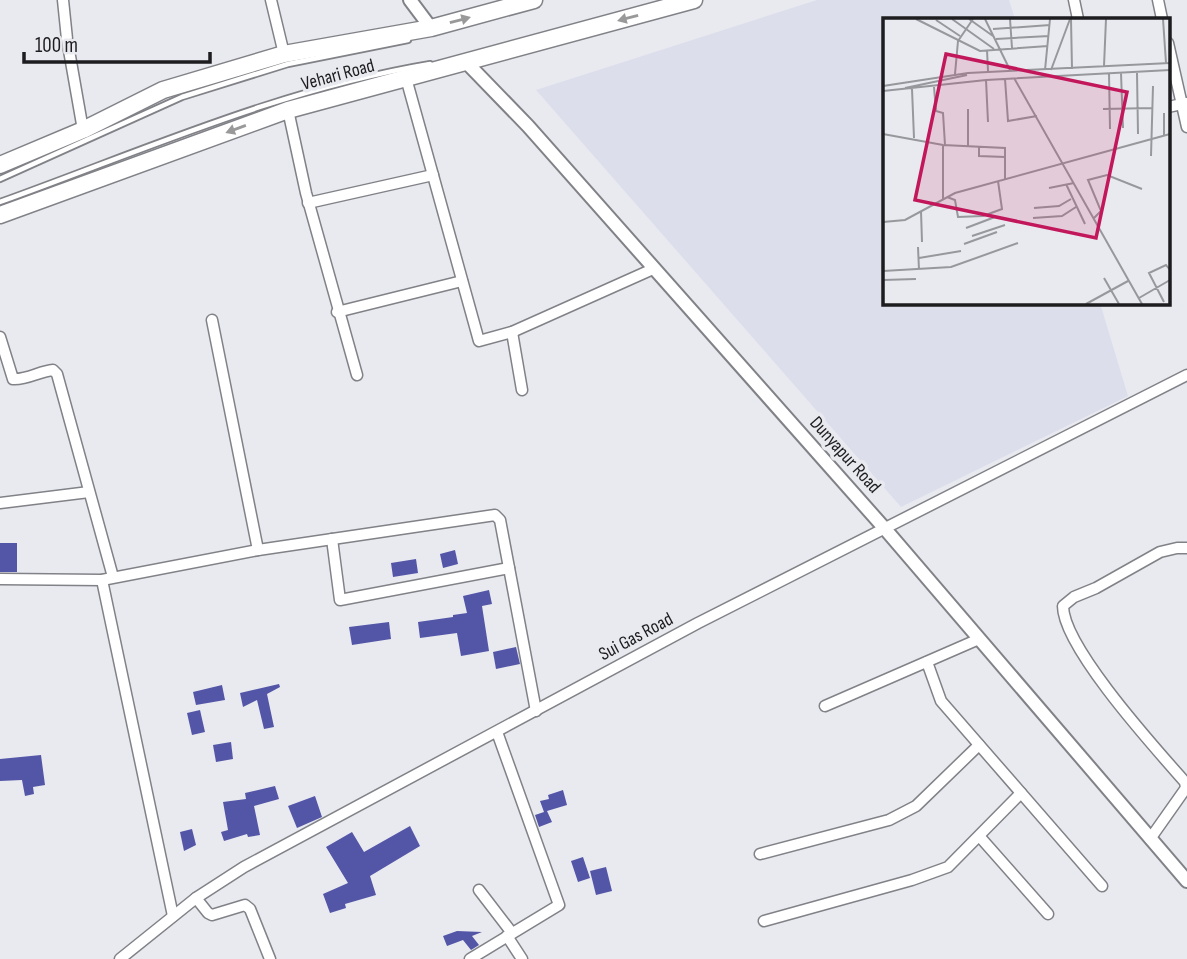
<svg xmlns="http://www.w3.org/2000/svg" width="1187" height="959" font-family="'Sofia Sans Condensed',sans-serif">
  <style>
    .built { fill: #dcdeeb }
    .building { fill: #5355a7 }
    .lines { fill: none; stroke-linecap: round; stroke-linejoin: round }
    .service-casing { stroke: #818287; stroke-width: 8 }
    .minor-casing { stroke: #818287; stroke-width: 13 }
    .tertiary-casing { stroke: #818287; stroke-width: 16 }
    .primary-casing { stroke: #818287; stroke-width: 19 }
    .service { stroke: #fff; stroke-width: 4.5 }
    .minor { stroke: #fff; stroke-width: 10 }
    .tertiary { stroke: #fff; stroke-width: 12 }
    .primary { stroke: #fff; stroke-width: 16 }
    .oneway { fill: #99999a }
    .labels { text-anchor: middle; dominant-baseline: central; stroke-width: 7; stroke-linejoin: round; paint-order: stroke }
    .street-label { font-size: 19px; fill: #1d1d1f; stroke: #e9eaf0 }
    .inset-road { fill: none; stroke: #97989c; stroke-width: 2 }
    .view { fill: #c2185b; fill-opacity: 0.15; stroke: #c2185b; stroke-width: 3.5 }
    .inset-edge { fill: none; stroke: #1d1d1f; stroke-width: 3.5 }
  </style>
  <rect width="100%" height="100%" fill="#e9eaf0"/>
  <path class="built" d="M817,0H1009L1015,19H884V303H1100L1128,396L901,507L536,90Z"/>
  <g class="building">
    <rect x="0" y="543" width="17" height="29"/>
    <path d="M455,550L458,564L443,568L440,554Z"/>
    <path d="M416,559L418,573L393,577L391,563Z"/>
    <path d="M489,590L492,604L482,606L489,651L461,656L457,633L420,638L418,622L453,617V615L467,613L463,596Z"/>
    <path d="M389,622L391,639L352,645L349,627Z"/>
    <path d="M516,647L520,664L496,669L493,652Z"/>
    <path d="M279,684L280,687L267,694L274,727L264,729L257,700L243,707L240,693Z"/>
    <path d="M222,685L225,700L196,705L193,692Z"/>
    <path d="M200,710L205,732L192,735L187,713Z"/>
    <path d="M231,742L233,759L216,762L213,745Z"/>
    <path d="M41,755L45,785L33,787L34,794L25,796L22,780L0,781V759Z"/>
    <path d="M275,786L279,799L254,806L260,835L248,837L247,834L224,841L221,832L228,830L223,802L246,799L245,793Z"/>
    <path d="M563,790L567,805L547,811L552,822L539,827L535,815L544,812L540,801L549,799L548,795Z"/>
    <path d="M315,796L322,817L297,828L288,806Z"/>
    <path d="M410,826L420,846L370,876L376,895L345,904L346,908L330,913L323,894L348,883L326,847L352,832L364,852Z"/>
    <path d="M192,829L196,845L184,851L180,832Z"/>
    <path d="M583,857L590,878L578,882L571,861Z"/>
    <path d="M606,867L612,891L596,895L590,871Z"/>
    <path d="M457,931L482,932L472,936L479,945L471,950L463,940L447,946L443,936Z"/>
  </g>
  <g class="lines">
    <defs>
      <g id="service">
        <path d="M0,179L182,97L288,64L408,40"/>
        <path d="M0,202C142,151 280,89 430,64"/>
      </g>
      <g id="minor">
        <path d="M63,0L67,39L83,130"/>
        <path d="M271,0L284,54"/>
        <path d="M1074,0L1078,19"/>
        <path d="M1158,0L1162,19"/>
        <path d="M1168,43L1187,127"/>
        <path d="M406,78L479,341L512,332L653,269"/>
        <path d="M1168,107L1187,103"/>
        <path d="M288,110L306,193L357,375"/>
        <path d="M308,203L433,175"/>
        <path d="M337,312L462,281"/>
        <path d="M212,320L258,550"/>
        <path d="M512,332L522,390"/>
        <path d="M0,337L13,379C27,380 40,371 53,370L57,374L113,577"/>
        <path d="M0,503L89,492"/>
        <path d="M332,539L340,600L509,568"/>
        <path d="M0,579L102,580L258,550L495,515L500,520L536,711"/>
        <path d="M102,580L173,916"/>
        <path d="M927,662L941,701L1102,886"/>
        <path d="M825,706L979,639"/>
        <path d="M980,837L1048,914"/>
        <path d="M1150,839L1186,788L1185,782C1156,749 1063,647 1063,606L1074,597L1096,588L1160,552L1177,548H1187"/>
        <path d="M760,854L889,820L916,806L979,745"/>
        <path d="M479,890L512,933"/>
        <path d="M196,898L208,913L212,915L245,905L250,909L270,959"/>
        <path d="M764,921L912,880L948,867L1021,793"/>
        <path d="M507,936L522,959"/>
        <path d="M120,959L196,898L244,867L698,623L1187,375"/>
        <path d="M470,959L559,905L497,732"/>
      </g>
      <g id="tertiary">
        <path d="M410,0L431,28"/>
        <path d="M466,62L528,126L886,530L1187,881"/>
      </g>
      <g id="primary">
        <path d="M0,165L83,130L163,90L284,54L431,28L534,0"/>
        <path d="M0,215L288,110L694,0"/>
      </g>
    </defs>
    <use href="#service" class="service-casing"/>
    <use href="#minor" class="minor-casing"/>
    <use href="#tertiary" class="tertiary-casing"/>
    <use href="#primary" class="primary-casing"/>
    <use href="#service" class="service"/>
    <use href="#minor" class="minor"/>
    <use href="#tertiary" class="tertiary"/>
    <use href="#primary" class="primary"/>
  </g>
  <defs><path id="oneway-solid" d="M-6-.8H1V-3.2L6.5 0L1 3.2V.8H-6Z" transform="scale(1.75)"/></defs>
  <g class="oneway">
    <use href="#oneway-solid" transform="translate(628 18) rotate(165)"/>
    <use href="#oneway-solid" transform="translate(460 20) rotate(-15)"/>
    <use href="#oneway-solid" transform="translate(236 129) rotate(160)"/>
  </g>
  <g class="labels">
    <g class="street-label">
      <text transform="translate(338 75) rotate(-15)">Vehari Road</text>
      <text transform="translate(845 455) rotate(48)">Dunyapur Road</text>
      <text transform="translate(636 637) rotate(-28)">Sui Gas Road</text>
    </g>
  </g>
  <g transform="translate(883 18)">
    <rect width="287" height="287" fill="#e9eaf0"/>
    <path class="inset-road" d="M33,1L97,33L165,28M69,1L111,31M86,1L110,18M102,1L127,52M127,1L129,30M188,1L189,51M280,1L283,45M53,2L77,18M110,11L167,7M113,21L166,18M104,32L105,53M221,48L223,1M162,52L167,1M168,52L187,1M226,55L227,111M238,55L240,110M254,55L255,116M72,56L75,23L90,1M131,60L259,286M122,61L125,103L154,98M103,62L105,104M0,68L85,55L287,45M51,69L53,93L60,95L62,127M22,70L84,57M29,71L31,120M0,73L103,62L287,52M220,91L270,90M281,95V118M0,116L60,127L122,130V161M85,128V91M96,128V138L122,139M268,138L270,68M183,166L202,206M166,170L191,165M64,179L72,182L75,199L100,198L119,191L115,163M60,181V127M151,190L176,188L188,181M38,193L39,224M150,200L179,198L193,189M211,200L218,193L205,162L224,157L259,171M0,204L22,202L72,175L287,116M83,210L112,199M89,218L122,207M81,226L114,214M35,229L36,252M36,240L78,233M0,253L68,249L135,225M221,260L236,286M0,262L33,261M256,280L287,262M281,284L266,255L283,247L287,252M203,286L245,263"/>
    <path class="view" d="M63,36L244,74L213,220L32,182Z"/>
    <rect width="287" height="287" class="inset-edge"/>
  </g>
  <path d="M24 52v10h186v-10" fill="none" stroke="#1d1d1f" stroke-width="3.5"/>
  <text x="35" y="52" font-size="21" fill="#1d1d1f" stroke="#e9eaf0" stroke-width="5" paint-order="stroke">100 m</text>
</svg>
